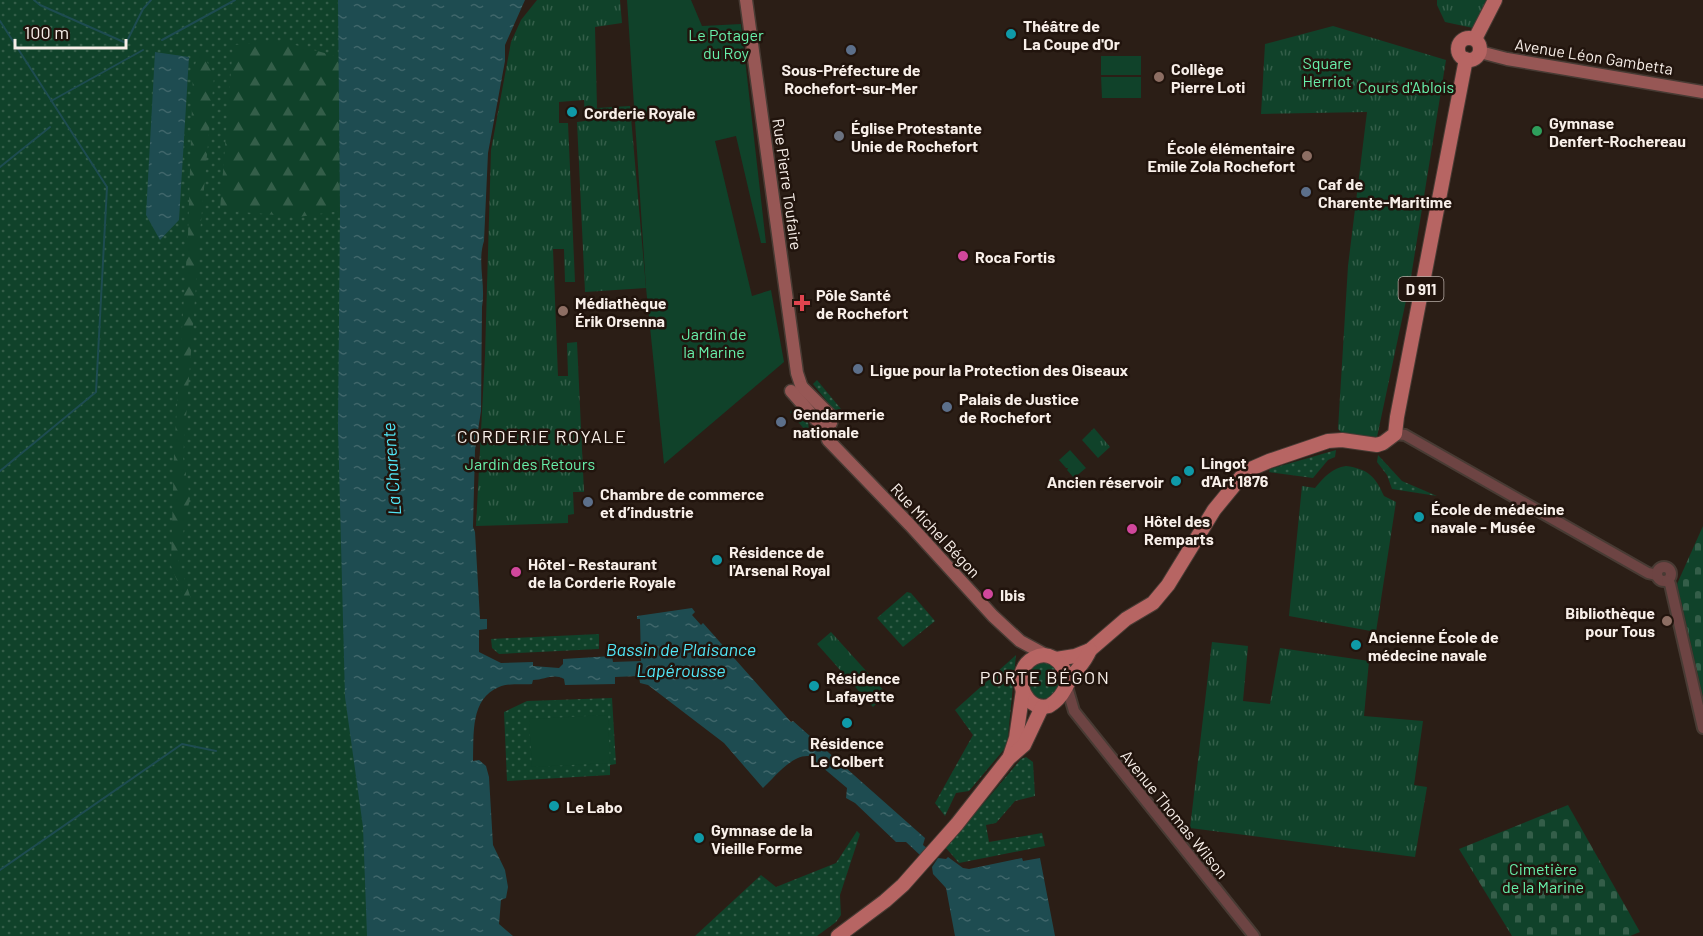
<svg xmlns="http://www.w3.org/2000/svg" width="1703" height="936" font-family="Barlow,sans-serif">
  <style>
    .grass { fill: url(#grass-dots) }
    .forest { fill: url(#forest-firs) }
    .cemetery { fill: url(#cemetery-stones) }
    .park { fill: url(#park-tufts) }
    .garden { fill: #10422a }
    .water { fill: url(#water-ripples) }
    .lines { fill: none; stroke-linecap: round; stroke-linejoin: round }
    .stream { stroke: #1e4c51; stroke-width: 2 }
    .tertiary-casing { stroke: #483b34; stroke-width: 14 }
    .secondary-casing { stroke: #483b34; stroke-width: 15 }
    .primary-casing { stroke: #483b34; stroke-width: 16 }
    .tertiary { stroke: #6d4443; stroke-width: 10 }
    .secondary { stroke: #975755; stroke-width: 12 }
    .primary { stroke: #b76563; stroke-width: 14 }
    .culture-dot { fill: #0f9aa8; stroke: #21140d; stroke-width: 2 }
    .service-dot { fill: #5c6f8a; stroke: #21140d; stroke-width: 2 }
    .education-dot { fill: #8d6e63; stroke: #21140d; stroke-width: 2 }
    .leisure-dot { fill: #2e9e5b; stroke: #21140d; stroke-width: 2 }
    .worship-dot { fill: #6b7280; stroke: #21140d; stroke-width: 2 }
    .hotel-dot { fill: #d1479c; stroke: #21140d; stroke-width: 2 }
    .health-dot { fill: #e0444e; stroke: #21140d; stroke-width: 2 }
    .labels { text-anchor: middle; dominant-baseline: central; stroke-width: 5; stroke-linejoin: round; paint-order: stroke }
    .shield { fill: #21140d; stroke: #b8ada7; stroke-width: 1.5 }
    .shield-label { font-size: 15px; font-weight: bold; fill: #f8efe9 }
    .poi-label { font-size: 16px; font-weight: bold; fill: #f8efe9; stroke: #21140d; text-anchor: start }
    .park-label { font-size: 16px; fill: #68f1ab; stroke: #21140d }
    .street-label { font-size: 16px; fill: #f8efe9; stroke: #21140d }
    .neighbourhood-label { font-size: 18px; letter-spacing: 1.5px; fill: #f8efe9; stroke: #21140d }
    .water-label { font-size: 18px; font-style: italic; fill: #51e5f5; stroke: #21140d }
  </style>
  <defs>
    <pattern id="grass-dots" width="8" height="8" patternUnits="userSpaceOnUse" patternTransform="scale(1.5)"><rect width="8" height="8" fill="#10422a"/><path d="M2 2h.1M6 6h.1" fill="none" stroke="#345e49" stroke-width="1.8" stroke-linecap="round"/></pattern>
    <pattern id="forest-firs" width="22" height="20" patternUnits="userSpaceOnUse" patternTransform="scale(1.5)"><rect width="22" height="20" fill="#10422a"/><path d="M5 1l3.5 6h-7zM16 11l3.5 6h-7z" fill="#345e49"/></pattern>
    <pattern id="cemetery-stones" width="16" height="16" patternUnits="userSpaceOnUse" patternTransform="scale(1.5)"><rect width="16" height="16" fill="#10422a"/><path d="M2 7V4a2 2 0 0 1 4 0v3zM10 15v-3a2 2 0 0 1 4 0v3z" fill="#345e49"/></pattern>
    <pattern id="park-tufts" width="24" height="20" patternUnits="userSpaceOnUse" patternTransform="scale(1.5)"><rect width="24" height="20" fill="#10422a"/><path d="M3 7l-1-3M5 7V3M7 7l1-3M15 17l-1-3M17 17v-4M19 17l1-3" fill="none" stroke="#345e49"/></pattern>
    <pattern id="water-ripples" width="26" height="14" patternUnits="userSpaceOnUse" patternTransform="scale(1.5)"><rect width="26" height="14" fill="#1e4c51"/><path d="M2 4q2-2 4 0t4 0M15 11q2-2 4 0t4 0" fill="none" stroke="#3f666a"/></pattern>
  </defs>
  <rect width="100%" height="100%" fill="#2b1e16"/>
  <g class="grass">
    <path d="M0,0H359L382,936H0Z"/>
    <path d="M817,380L841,409L834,410L813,384Z"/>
    <path d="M797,406L808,419L809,435L790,412Z"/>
    <path d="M1336,450L1335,457L1328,460L1313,478L1269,472L1270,469Z"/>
    <path d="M1378,455L1402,481L1437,496L1392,489L1387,475L1377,462Z"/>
    <path d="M907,592L911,593L935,621L903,647L877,618Z"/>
    <path d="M599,634V649L499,654L492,648L491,639Z"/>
    <path d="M1016,655L1007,746L969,791L956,793L945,816L935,803L973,735L955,710Z"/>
    <path d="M1036,662L1052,663L1062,676L1061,685L1049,698C1026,703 1027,684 1029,667Z"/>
    <path d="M612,698L616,764L610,765V775L507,781L504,712L527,701Z"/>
    <path d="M1026,757L1033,762L1035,796L1015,801L996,823L986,825L989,842L1042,833L1045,846L959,863L946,848L1021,759Z"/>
    <path d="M857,831L860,834L840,895L841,915L836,922L817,936H695L761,875L776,887L836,863Z"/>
  </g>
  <g class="forest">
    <path d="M281,41L339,57L340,211L298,217L220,210L233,45Z"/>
    <path d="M200,46L214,77L200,233L183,457L190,498L178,559L193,605H187L171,566L174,454L188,234L193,73Z"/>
  </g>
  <g class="cemetery">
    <path d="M1703,526V697L1677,584Z"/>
    <path d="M1568,805L1640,932L1630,936H1512L1459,849Z"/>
  </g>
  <g class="park">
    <path d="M537,0H620L622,23L595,27L597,108L630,106L646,288L585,292L577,122L585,121L584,100L559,102V123H568L575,282H565L564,249H553L558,376H568L567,343L577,342L584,492H573L574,514L568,515V523L476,526L485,355L491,150L511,42L521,20Z"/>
    <path d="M1437,0H1486L1473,28L1445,22L1437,5Z"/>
    <path d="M1333,26L1446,60L1411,277L1377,437L1342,433L1338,429L1348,266L1367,112L1261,114L1265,44Z"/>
    <path d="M1094,428L1110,447L1098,458L1082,440Z"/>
    <path d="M1346,466C1368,469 1375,476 1384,496L1396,502L1376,632L1289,616L1302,486L1315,488C1324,477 1332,468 1346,466Z"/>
    <path d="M831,632L887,694L873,707L817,644Z"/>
    <path d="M1212,642L1248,646L1243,701L1270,704L1280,648L1369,661L1364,716L1423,721L1414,785L1427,787L1415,857L1190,828Z"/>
  </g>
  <g class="garden">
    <path d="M627,0H691L702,26L741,24L766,243H761L736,136L715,141L752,296L771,290L784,362L664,464L646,288Z"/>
    <rect x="1101" y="56" width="40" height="19"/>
    <path d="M1101,77H1141V98H1102Z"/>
    <path d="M1070,450L1086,468L1074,478L1067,470L1068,468H1066L1059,460Z"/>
    <path d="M608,715L610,763L532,767L529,719Z"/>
  </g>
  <g class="water">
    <path d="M338,0H525L505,45V61L488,153L484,241C477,262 486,285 482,307L481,411L475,450L473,527L475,532L480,619H487V629L479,630V652L501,663L533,662V666L559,668L563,664V659L612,656L613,662L641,661L640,619H637V616L692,608L695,612L692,615L701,625L703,623L791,722L793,721L925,838L923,845L928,849L921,856L906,842H896L855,803L846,798L847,788L809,756C792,754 774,778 763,788L724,743L648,685L640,683L639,676L615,677V684L565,685L564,679C553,673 545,680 533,680L532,684C522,685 508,683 499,687C470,699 474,734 473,761L479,760L486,766L489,777L493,845L505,870L508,887L506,898L501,900L499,924L513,936H367L363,827L345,697L338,428L340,211Z"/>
    <path d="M155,52L189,57L179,220L160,240L146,215Z"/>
    <path d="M948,857L963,868L969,869L1022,858L1023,861L1040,858L1055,936H955L946,888L933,874L932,867L938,858L946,859Z"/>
  </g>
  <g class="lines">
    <g class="stream">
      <path d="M34,0L40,5L126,43L143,9L151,0"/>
      <path d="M0,21L107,187L96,392L0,471"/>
      <path d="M162,40L235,0"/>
      <path d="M51,101L143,50"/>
      <path d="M0,167L50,127"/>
      <path d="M0,870L182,744L216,751"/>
    </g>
    <defs>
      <g id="tertiary">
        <path d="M1395,434L1405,435L1648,573L1657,575"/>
        <circle cx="1664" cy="574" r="7"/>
        <path d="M1667,581L1670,584L1703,728"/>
        <path d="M1067,687L1074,711L1254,936"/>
      </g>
      <g id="secondary">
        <path d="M746,0L797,373L801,385"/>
        <path d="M1480,52L1507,59L1703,92"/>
        <path d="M802,387L830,415"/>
        <path d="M791,391L820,424"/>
        <path d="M820,431L822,425L819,417L822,414H829L832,418L831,423L825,426L822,425"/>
        <path d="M828,440L910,525L993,616L1020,641L1044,654"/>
      </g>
      <g id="primary">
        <circle cx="1469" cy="49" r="11"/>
        <path d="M1475,39L1495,0"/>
        <path d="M1056,659L1075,656L1090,650L1126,619L1153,603L1168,585L1214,510L1246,471L1269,461L1328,441L1342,440L1377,445L1383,443L1395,434L1397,417L1466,59"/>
        <path d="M1068,682C1057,630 1001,664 1028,699C1034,706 1041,708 1049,706C1059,700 1063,693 1068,683C1074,671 1084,665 1090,650"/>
        <path d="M1010,756L1016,738L1023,690"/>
        <path d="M838,936L885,901L903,885L957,824L1009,758L1024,745L1042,707"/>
      </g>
    </defs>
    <use href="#tertiary" class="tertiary-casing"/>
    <use href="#secondary" class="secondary-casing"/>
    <use href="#primary" class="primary-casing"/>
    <use href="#tertiary" class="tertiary"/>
    <use href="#secondary" class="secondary"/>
    <use href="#primary" class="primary"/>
  </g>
  <g class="culture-dot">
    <circle cx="1011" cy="34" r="6"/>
    <circle cx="572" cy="112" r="6"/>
    <circle cx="1189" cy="471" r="6"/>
    <circle cx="1176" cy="481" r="6"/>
    <circle cx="1419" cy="517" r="6"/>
    <circle cx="717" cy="560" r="6"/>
    <circle cx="1356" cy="645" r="6"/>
    <circle cx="814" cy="686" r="6"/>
    <circle cx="847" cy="723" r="6"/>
    <circle cx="554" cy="806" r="6"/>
    <circle cx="699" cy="838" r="6"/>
  </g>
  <g class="service-dot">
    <circle cx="851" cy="50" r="6"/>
    <circle cx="1306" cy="192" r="6"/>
    <circle cx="858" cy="369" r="6"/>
    <circle cx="947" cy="407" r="6"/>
    <circle cx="781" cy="422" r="6"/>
    <circle cx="588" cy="502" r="6"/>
  </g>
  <g class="education-dot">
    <circle cx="1159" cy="77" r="6"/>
    <circle cx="1307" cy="156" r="6"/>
    <circle cx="563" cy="311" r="6"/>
    <circle cx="1667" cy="621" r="6"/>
  </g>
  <circle class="leisure-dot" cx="1537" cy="131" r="6"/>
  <circle class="worship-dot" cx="839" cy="136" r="6"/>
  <g class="hotel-dot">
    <circle cx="963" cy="256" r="6"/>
    <circle cx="1132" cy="529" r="6"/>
    <circle cx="516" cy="572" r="6"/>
    <circle cx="988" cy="594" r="6"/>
  </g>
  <path class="health-dot" d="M799 294h6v6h6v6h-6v6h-6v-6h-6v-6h6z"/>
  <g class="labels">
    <rect class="shield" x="1398.5" y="277" width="45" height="24" rx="4.5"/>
    <g class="shield-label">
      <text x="1421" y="289">D 911</text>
    </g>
    <g class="poi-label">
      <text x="1023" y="25">Théâtre de<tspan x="1023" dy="18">La Coupe d'Or</tspan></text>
      <text x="1171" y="68">Collège<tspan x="1171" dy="18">Pierre Loti</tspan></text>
      <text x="851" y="69" text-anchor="middle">Sous-Préfecture de<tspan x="851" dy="18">Rochefort-sur-Mer</tspan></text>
      <text x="584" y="112">Corderie Royale</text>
      <text x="1549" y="122">Gymnase<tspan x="1549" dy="18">Denfert-Rochereau</tspan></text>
      <text x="851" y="127">Église Protestante<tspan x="851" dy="18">Unie de Rochefort</tspan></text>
      <text x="1295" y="147" text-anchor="end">École élémentaire<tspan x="1295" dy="18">Emile Zola Rochefort</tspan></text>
      <text x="1318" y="183">Caf de<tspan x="1318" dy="18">Charente-Maritime</tspan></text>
      <text x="975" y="256">Roca Fortis</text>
      <text x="816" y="294">Pôle Santé<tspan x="816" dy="18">de Rochefort</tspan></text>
      <text x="575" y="302">Médiathèque<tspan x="575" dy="18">Érik Orsenna</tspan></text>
      <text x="870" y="369">Ligue pour la Protection des Oiseaux</text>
      <text x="959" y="398">Palais de Justice<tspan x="959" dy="18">de Rochefort</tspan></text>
      <text x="793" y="413">Gendarmerie<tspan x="793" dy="18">nationale</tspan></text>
      <text x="1201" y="462">Lingot<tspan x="1201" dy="18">d'Art 1876</tspan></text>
      <text x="1164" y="481" text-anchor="end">Ancien réservoir</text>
      <text x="600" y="493">Chambre de commerce<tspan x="600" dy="18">et d’industrie</tspan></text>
      <text x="1431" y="508">École de médecine<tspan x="1431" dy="18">navale - Musée</tspan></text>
      <text x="1144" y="520">Hôtel des<tspan x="1144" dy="18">Remparts</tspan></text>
      <text x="729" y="551">Résidence de<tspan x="729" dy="18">l'Arsenal Royal</tspan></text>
      <text x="528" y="563">Hôtel - Restaurant<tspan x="528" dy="18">de la Corderie Royale</tspan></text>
      <text x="1000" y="594">Ibis</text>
      <text x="1655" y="612" text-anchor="end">Bibliothèque<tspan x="1655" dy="18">pour Tous</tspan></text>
      <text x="1368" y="636">Ancienne École de<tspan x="1368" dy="18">médecine navale</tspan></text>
      <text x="826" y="677">Résidence<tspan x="826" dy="18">Lafayette</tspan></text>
      <text x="847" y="742" text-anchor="middle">Résidence<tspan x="847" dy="18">Le Colbert</tspan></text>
      <text x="566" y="806">Le Labo</text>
      <text x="711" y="829">Gymnase de la<tspan x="711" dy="18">Vieille Forme</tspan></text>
    </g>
    <g class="park-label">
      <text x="726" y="34">Le Potager<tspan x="726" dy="18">du Roy</tspan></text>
      <text x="1327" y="62">Square<tspan x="1327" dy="18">Herriot</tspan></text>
      <text x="1406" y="86">Cours d'Ablois</text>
      <text x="714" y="333">Jardin de<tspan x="714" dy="18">la Marine</tspan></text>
      <text x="530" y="463">Jardin des Retours</text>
      <text x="1543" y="868">Cimetière<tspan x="1543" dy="18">de la Marine</tspan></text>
    </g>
    <g class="street-label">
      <text transform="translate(1594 56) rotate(9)">Avenue Léon Gambetta</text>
      <text transform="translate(788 184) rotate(82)">Rue Pierre Toufaire</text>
      <text transform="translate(936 530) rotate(47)">Rue Michel Bégon</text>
      <text transform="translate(1175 814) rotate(51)">Avenue Thomas Wilson</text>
    </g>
    <g class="neighbourhood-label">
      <text x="542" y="436">CORDERIE ROYALE</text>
      <text x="1045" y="677">PORTE BÉGON</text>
    </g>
    <g class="water-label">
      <text transform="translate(391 469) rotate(-94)">La Charente</text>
      <text x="681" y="649">Bassin de Plaisance<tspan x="681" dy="21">Lapérousse</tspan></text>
    </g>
  </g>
  <path d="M15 39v9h111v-9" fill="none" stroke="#f8efe9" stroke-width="3"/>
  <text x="24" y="39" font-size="18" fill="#f8efe9" stroke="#21140d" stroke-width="4.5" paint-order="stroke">100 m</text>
</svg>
